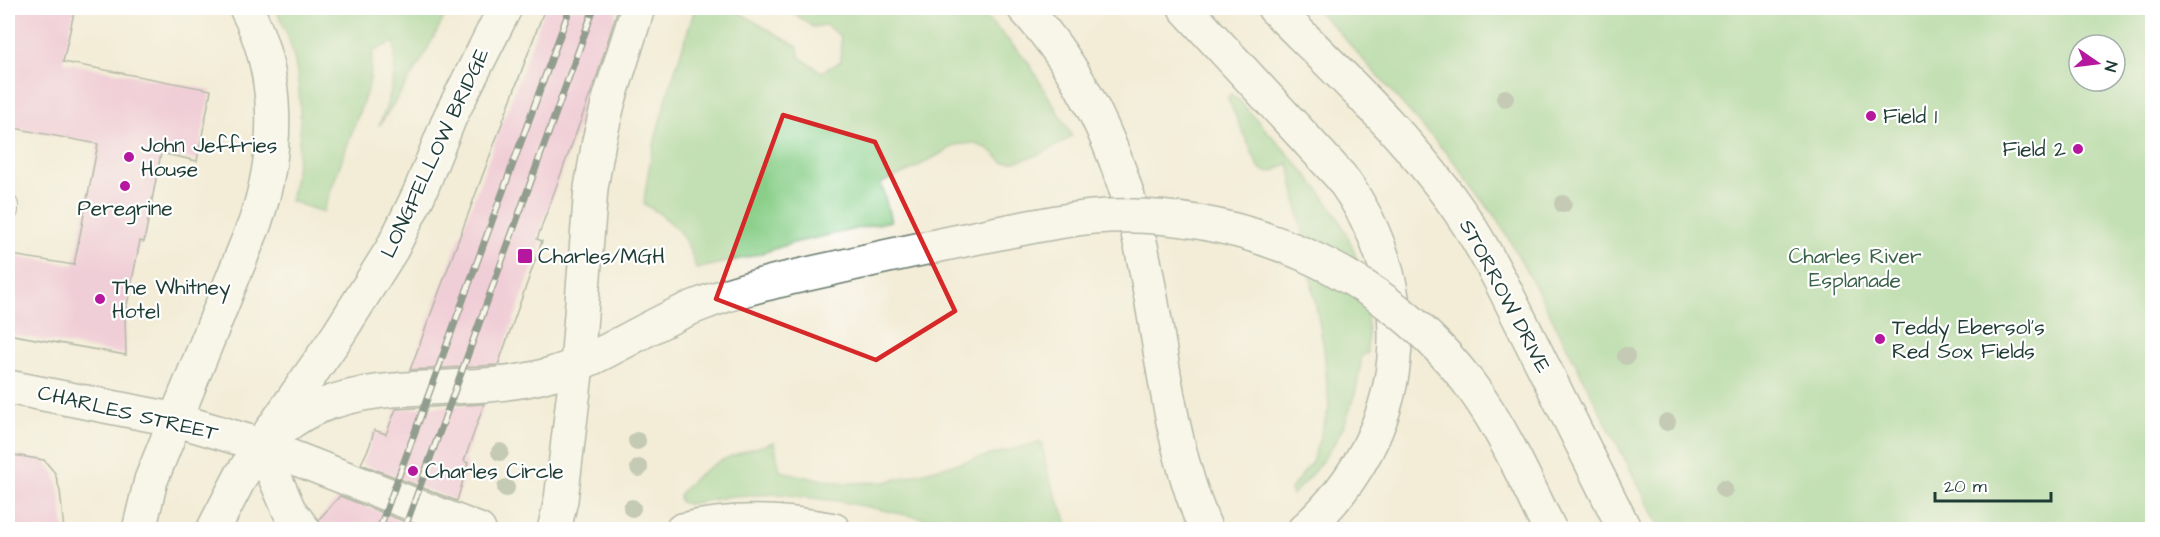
<svg xmlns="http://www.w3.org/2000/svg" width="2160" height="537" font-family="'Architects Daughter',sans-serif">
  <style>
    .green { fill: #8acf89; stroke: #54865e; stroke-width: 1.5; fill-rule: evenodd }
    .building { fill: #eea9d8 }
    .lines { fill: none; stroke-linecap: round; stroke-linejoin: round }
    .service-casing { stroke: #697a6d; stroke-width: 22 }
    .primary-casing { stroke: #697a6d; stroke-width: 36 }
    .trunk-casing { stroke: #697a6d; stroke-width: 36 }
    .motorway-casing { stroke: #697a6d; stroke-width: 36 }
    .service { stroke: #fff; stroke-width: 20 }
    .primary { stroke: #fff; stroke-width: 33 }
    .trunk { stroke: #fff; stroke-width: 33 }
    .motorway { stroke: #fff; stroke-width: 33 }
    .rail-casing { stroke: #1f3d34; stroke-width: 7 }
    .rail { stroke: #fff; stroke-width: 4.5; stroke-dasharray: 14; stroke-linecap: butt }
    .motorway-bridge-casing { stroke: #697a6d; stroke-width: 36; stroke-linecap: butt }
    .motorway-bridge { stroke: #fff; stroke-width: 33 }
    .tree { fill: #8da089 }
    .marked { fill: none; stroke: #d62828; stroke-width: 4.5; stroke-linejoin: round }
    .poi-dot { fill: #b5179e; stroke: #fff; stroke-width: 2 }
    .labels { text-anchor: middle; dominant-baseline: central; stroke-width: 4.5; stroke-linejoin: round; paint-order: stroke }
    .poi-label { font-size: 21px; fill: #1f3d34; stroke: #fff; text-anchor: start }
    .street-label { font-size: 21px; fill: #1f3d34; stroke: #fff }
    .park-label { font-size: 21px; fill: #3a6249; stroke: #fff }
  </style>
  <rect width="100%" height="100%" fill="#fff"/>
  <filter id="ink" filterUnits="userSpaceOnUse"><feTurbulence type="fractalNoise" baseFrequency=".0167" numOctaves="2"/><feDisplacementMap in="SourceGraphic" scale="12" xChannelSelector="R" yChannelSelector="G"/><feConvolveMatrix kernelMatrix="1 2 1 2 8 2 1 2 1" color-interpolation-filters="sRGB"/></filter>
  <filter id="wash" filterUnits="userSpaceOnUse"><feTurbulence type="fractalNoise" baseFrequency=".008" numOctaves="4" result="noise"/><feDisplacementMap in="SourceGraphic" scale="24" xChannelSelector="R" yChannelSelector="G"/><feGaussianBlur stdDeviation="1.35" result="paint"/><feColorMatrix in="noise" values="0 0 0 0 0 0 0 0 0 0 0 0 0 0 0 0 0 1.4 0 .05"/><feComposite in="paint" operator="in"/></filter>
  <g filter="url(#wash)">
    <rect width="100%" height="100%" fill="#f3ecd7"/>
    <g class="green">
      <path d="M275,8H449L421,61L379,126C390,99 398,73 394,42L373,51L369,85L323,212L290,201C304,140 307,64 275,8Z"/>
      <path d="M695,8H729L735,10L798,47L799,57L822,72L841,61V37L826,25L813,27L786,8H975L996,27L1028,62L1072,136C1052,150 1028,162 1003,162L989,149L973,143L956,145L915,168L881,183L891,221L793,243L752,256L696,269C690,239 671,218 644,204C650,137 676,71 695,8Z"/>
      <path d="M1314,8H2152V529H1661L1538,291L1499,222L1456,164L1336,29ZM2079,45H2115V81H2079Z"/>
      <path d="M1230,94L1237,98C1270,136 1322,185 1344,229C1364,267 1370,312 1367,354L1362,355C1355,416 1336,451 1292,495L1290,490L1312,462L1329,408L1324,348L1289,163C1278,168 1270,177 1259,168L1228,99Z"/>
      <path d="M774,442L780,471L812,478L848,483L885,482L1041,442L1049,478L1070,529H976L838,501L779,494L733,496L688,504L680,502L679,495C707,460 733,455 774,442Z"/>
    </g>
    <g id="blocks">
      <g class="building">
        <path d="M8,8H75L63,62L211,90L197,161L161,153L144,242L140,241L125,315L126,355L8,334V278L12,255L74,265L98,144L8,127Z"/>
        <path d="M545,8H618L597,76L537,239L542,241L498,365L410,370Z"/>
        <path d="M484,404L464,461L468,463L457,501L361,464L370,445L374,430L386,434L396,409Z"/>
        <path d="M8,454L44,460L55,473L60,491L64,530H8Z"/>
        <path d="M340,496L426,530H322L319,519Z"/>
      </g>
    </g>
  </g>
  <g filter="url(#ink)">
    <use href="#blocks" fill-opacity="0" stroke="#697a6d" stroke-width="1.5"/>
    <g class="lines">
      <defs>
        <path id="service" d="M8,205V211"/>
        <g id="primary">
          <path d="M8,387L177,420L261,445L241,476L213,530"/>
          <path d="M554,530L561,500L577,365"/>
        </g>
        <g id="trunk">
          <path d="M577,365L591,188L599,141L609,100L638,8"/>
          <path d="M139,530L151,480L255,223C279,153 281,75 246,8"/>
          <path d="M304,530L289,510L261,445L338,335L392,249L419,194L450,117L505,8"/>
        </g>
        <g id="motorway">
          <path d="M1024,8C1086,75 1121,157 1141,246C1162,341 1167,440 1206,530"/>
          <path d="M1185,8L1341,177C1425,292 1410,435 1304,530"/>
          <path d="M1274,8C1340,74 1412,140 1464,218C1479,240 1491,263 1503,286L1625,530"/>
          <path d="M261,445C279,431 296,416 318,407C392,376 475,397 551,374C603,359 648,324 699,305C752,284 810,274 866,261"/>
          <path d="M261,445L479,530"/>
          <path d="M682,530C732,518 784,520 834,530"/>
        </g>
      </defs>
      <use href="#service" class="service-casing"/>
      <use href="#primary" class="primary-casing"/>
      <use href="#trunk" class="trunk-casing"/>
      <use href="#motorway" class="motorway-casing"/>
      <use href="#service" class="service"/>
      <use href="#primary" class="primary"/>
      <use href="#trunk" class="trunk"/>
      <use href="#motorway" class="motorway"/>
      <defs>
        <g id="rail">
          <path d="M379,530L570,8"/>
          <path d="M404,530L594,8"/>
        </g>
      </defs>
      <use href="#rail" class="rail-casing"/>
      <use href="#rail" class="rail"/>
      <defs>
        <path id="motorway-bridge" d="M866,261C910,251 955,242 999,233C1031,227 1062,220 1093,217C1238,206 1389,272 1474,390C1505,433 1526,482 1550,530"/>
      </defs>
      <use href="#motorway-bridge" class="motorway-bridge-casing"/>
      <use href="#motorway-bridge" class="motorway-bridge"/>
    </g>
    <g class="tree">
      <circle cx="1505" cy="98" r="9"/>
      <circle cx="1563" cy="204" r="9"/>
      <circle cx="1626" cy="356" r="9"/>
      <circle cx="1667" cy="422" r="9"/>
      <circle cx="637" cy="441" r="9"/>
      <circle cx="500" cy="452" r="9"/>
      <circle cx="639" cy="468" r="9"/>
      <circle cx="506" cy="488" r="9"/>
      <circle cx="1724" cy="489" r="9"/>
      <circle cx="632" cy="508" r="9"/>
    </g>
  </g>
  <path d="M0 0H2160V537H0ZM783,115L875,142L955,311L876,360L716,299Z" fill="#f3ecd7" fill-opacity=".55" fill-rule="evenodd"/>
  <path class="marked" d="M783,115L875,142L955,311L876,360L716,299Z"/>
  <g class="poi-dot">
    <circle cx="1871" cy="116" r="6"/>
    <circle cx="2078" cy="149" r="6"/>
    <circle cx="129" cy="157" r="6"/>
    <circle cx="125" cy="186" r="6"/>
    <rect x="517" y="248" width="16" height="16" rx="3"/>
    <circle cx="100" cy="299" r="6"/>
    <circle cx="1880" cy="339" r="6"/>
    <circle cx="413" cy="471" r="6"/>
  </g>
  <g class="labels">
    <g class="poi-label">
      <text x="1883" y="116">Field 1</text>
      <text x="141" y="145">John Jeffries<tspan x="141" dy="24">House</tspan></text>
      <text x="2066" y="149" text-anchor="end">Field 2</text>
      <text x="125" y="208" text-anchor="middle">Peregrine</text>
      <text x="538" y="256">Charles/MGH</text>
      <text x="112" y="287">The Whitney<tspan x="112" dy="24">Hotel</tspan></text>
      <text x="1892" y="327">Teddy Ebersol's<tspan x="1892" dy="24">Red Sox Fields</tspan></text>
      <text x="425" y="471">Charles Circle</text>
    </g>
    <g class="street-label">
      <text transform="translate(435 153) rotate(-65)">LONGFELLOW BRIDGE</text>
      <text transform="translate(1505 296) rotate(62)">STORROW DRIVE</text>
      <text transform="translate(128 413) rotate(13)">CHARLES STREET</text>
    </g>
    <g class="park-label">
      <text x="1855" y="256">Charles River<tspan x="1855" dy="24">Esplanade</tspan></text>
    </g>
  </g>
  <rect width="2160" height="537" fill="none" stroke="#fff" stroke-width="30"/>
  <g transform="translate(2097 63) rotate(104)"><circle r="28" fill="#ffffff" stroke="#a5b1ae" stroke-width="1.5"/>
  <path d="M0-4.5L10 22L0 15L-10 22Z" fill="#b5179e"/>
  <text y="-9" font-size="16" font-weight="bold" text-anchor="middle" fill="#1f3d34">N</text>
  </g>
  <path d="M1935 492v9h116v-9" fill="none" stroke="#1f3d34" stroke-width="3"/>
  <text x="1944" y="492" font-size="18" fill="#1f3d34" stroke="#ffffff" stroke-width="4.5" paint-order="stroke">20 m</text>
</svg>
